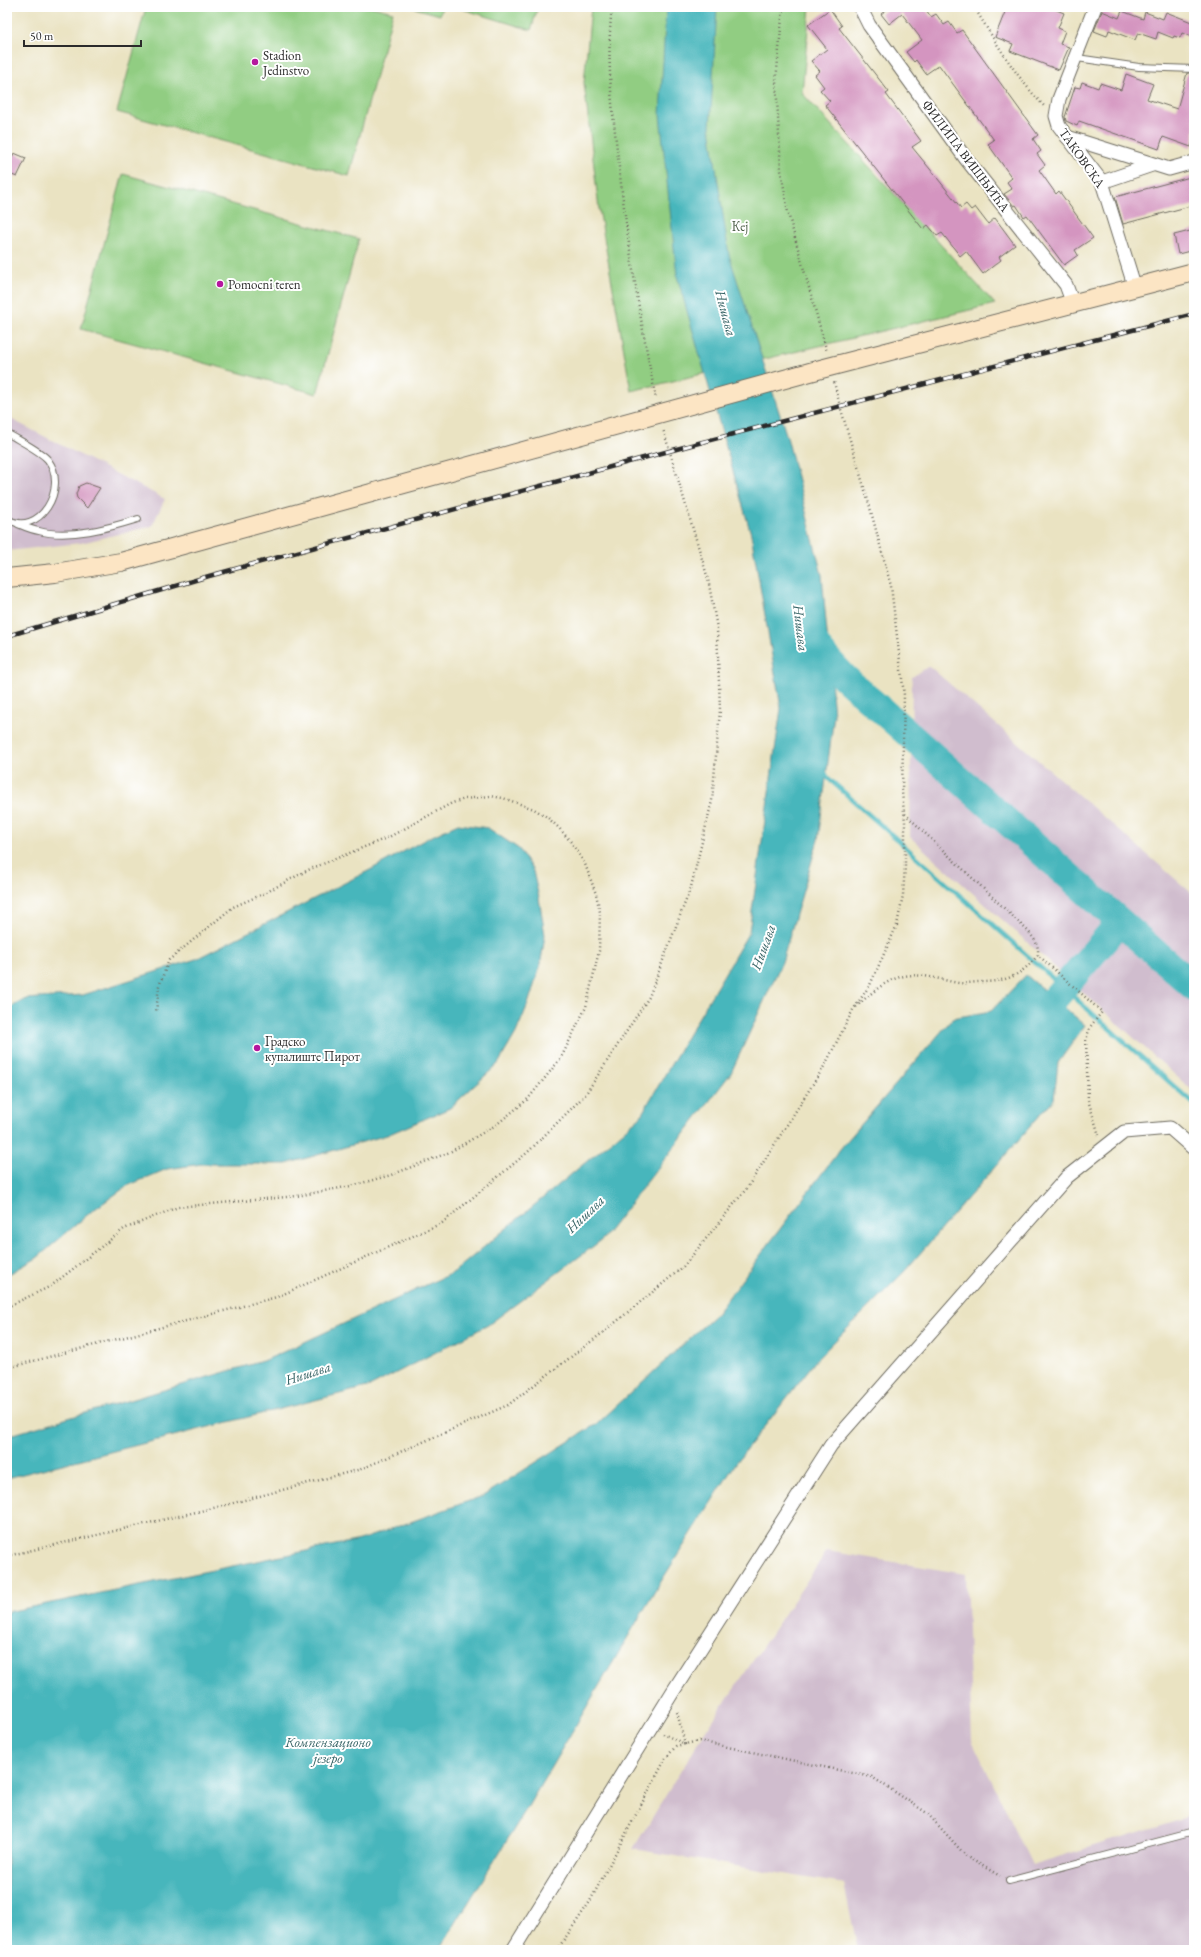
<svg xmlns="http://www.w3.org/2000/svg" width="1201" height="1957" font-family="'EB Garamond',serif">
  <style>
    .industrial { fill: #d0bdce }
    .green { fill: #91cd82; stroke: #5e7c56 }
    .water { fill: #46b6bc; stroke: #387074 }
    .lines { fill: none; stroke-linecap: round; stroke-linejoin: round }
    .stream { stroke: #46b6bc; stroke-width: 4.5 }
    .river { stroke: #46b6bc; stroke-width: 28 }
    .building { fill: #d495c0 }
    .lane-casing { stroke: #6e6b60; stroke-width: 8 }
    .street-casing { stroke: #6e6b60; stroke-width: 15 }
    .secondary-casing { stroke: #6e6b60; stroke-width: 20 }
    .path { stroke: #6e6b60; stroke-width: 2.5; stroke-dasharray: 1 3; stroke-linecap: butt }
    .lane { stroke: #fff; stroke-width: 6 }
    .street { stroke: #fff; stroke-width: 13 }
    .secondary { stroke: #fce5c4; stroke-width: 18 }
    .rail-casing { stroke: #2b2b2b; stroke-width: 4.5 }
    .rail { stroke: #fff; stroke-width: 3; stroke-dasharray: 9; stroke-linecap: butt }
    .poi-dot { fill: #b5179e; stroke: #fff; stroke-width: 1.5 }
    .labels { text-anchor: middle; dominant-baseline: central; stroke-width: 4; stroke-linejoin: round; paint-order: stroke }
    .poi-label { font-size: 13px; fill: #2b2b2b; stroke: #fff; text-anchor: start }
    .street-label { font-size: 13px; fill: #2b2b2b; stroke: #fff }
    .park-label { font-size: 13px; fill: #4a5c45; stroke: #fff }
    .water-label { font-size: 14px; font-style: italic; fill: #366365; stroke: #fff }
  </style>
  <rect width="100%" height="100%" fill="#fff"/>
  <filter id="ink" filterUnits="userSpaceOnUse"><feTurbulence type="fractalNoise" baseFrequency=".025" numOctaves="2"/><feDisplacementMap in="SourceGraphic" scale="8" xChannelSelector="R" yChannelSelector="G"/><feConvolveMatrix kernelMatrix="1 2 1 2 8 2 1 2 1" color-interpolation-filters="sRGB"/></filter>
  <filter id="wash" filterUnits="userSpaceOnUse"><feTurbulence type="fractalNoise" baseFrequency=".012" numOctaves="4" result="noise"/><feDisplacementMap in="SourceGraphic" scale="16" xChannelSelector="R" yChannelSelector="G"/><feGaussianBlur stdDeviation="0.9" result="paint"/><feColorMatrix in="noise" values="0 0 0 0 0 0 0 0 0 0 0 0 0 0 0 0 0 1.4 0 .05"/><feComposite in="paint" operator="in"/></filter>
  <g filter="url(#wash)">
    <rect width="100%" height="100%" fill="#eae3c2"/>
    <g class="industrial">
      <path d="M7,417L165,499L152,526L81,543L7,551Z"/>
      <path d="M929,666L1194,895V1092L910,837L912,677Z"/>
      <path d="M827,1551L966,1574L972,1740L1032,1865L1194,1815V1950H858L844,1884L633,1849L699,1741Z"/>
    </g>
    <g class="green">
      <path d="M146,7H373L393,12L349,176L117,112Z"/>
      <path d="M411,7H442L440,15Z"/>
      <path d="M456,7H538L531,30Z"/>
      <path d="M591,7H810L802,93L995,304L631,391L599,209L584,83Z"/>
      <path d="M123,174L359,239L317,394L81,329Z"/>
    </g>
    <g class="water">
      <path d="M666,7H717L710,128L729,255L787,437L822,575L834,715L818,840L782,962L731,1073L603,1239L488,1325L371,1386L7,1478V1436L266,1360L454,1272L640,1117L749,932L781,708L751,534L677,276L660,115Z"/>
      <path d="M458,824L488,828L519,849L533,871L539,898L545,935L540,967L528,1004L516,1033L498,1064L450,1108L387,1135L286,1164H202L167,1169L127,1186L92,1211L37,1258L7,1275V1009L26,999L83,995L196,959L370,870L428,838Z"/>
      <path d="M1026,975L1085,1025L1058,1063L1054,1099L903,1273L817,1359L736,1463L655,1591L527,1808L439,1950H7V1612L360,1540L483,1496L598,1423L716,1314L841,1148L953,1018L991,1011Z"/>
    </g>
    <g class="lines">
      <path class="stream" d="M824,771L828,778L1194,1104"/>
      <g class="river">
        <path d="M807,630L820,651L845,678L1194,987"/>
        <path d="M1054,999L1120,922"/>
      </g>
    </g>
    <g id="blocks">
      <g class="building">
        <path d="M890,7H924L931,17L936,14L944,25L949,22L957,33L962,30L1038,135L1033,139L1041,151L1037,154L1045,165L1039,170L1056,194L1059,191L1093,238L1075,250L1078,255L1064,265L1027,215L1024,217L1016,205L1014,206L1004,194L1012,189L1007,182L1012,178L988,144L994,140L939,65L926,74L916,60L914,62L906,52L922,40L902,14L889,24L881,14Z"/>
        <path d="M1007,7H1049L1064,13L1058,28L1065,31L1060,44L1069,47L1059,70L1010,51L1013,44L995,37Z"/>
        <path d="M830,9L842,26L839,28L889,92L886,94L921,141L912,147L930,169L961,208L966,204L971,210L975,207L988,224L995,218L1015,245L999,257L1001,260L983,274L966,251L960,256L942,233L937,236L928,225L923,229L825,105L830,101L820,90L824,87L815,75L820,71L811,61L827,49L808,25Z"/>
        <path d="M1102,11L1119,18L1122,11L1143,19L1145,12L1163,19L1166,12L1194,23V38L1182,33L1180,38L1174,36L1173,38L1158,32L1156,39L1138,33L1135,40L1109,30L1107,36L1094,31Z"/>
        <path d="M1187,73H1194V138L1191,147L1163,137L1159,149L1079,121L1077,126L1066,121L1065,117L1075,87L1080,88L1082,82L1098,88L1100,83L1121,90L1126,74L1153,84L1147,99L1177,109Z"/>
        <path d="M14,153L26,158L17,177L7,173V168Z"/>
        <path d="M1194,176V205L1123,224L1115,197Z"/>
        <path d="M1194,230V250L1178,254L1174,235Z"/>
        <path d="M86,483L100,488L87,508L77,498L76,494L79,486Z"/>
      </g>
    </g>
  </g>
  <g filter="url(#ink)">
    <use href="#blocks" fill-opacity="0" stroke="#6e6b60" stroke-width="1"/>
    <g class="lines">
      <defs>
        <g id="lane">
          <path d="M1077,58L1139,67L1194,69"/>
          <path d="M7,433C18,440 41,451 48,460C69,488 39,538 7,519"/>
          <path d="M18,524C25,527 32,530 39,531C69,539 109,528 138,519"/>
          <path d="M1009,1881L1194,1832"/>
        </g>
        <g id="street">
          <path d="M860,7L869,25L966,159L1066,285L1073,304"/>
          <path d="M1095,7L1059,99L1056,116L1059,126L1102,182L1135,288"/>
          <path d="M1067,137L1169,169L1194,162"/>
          <path d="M1102,182L1152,165"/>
          <path d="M513,1950L672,1693L831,1445L1067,1177L1124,1132L1170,1128L1194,1149"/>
        </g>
        <path id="secondary" d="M7,578L55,573L121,562L821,369L1194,272"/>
      </defs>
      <use href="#lane" class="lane-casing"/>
      <use href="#street" class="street-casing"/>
      <use href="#secondary" class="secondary-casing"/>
      <g class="path">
        <path d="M612,7C606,58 612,107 618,158C627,239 640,319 656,399"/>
        <path d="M783,7L776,81L781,170L788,213L827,352"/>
        <path d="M974,7C995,41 1016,77 1044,106"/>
        <path d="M905,814L1028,931C1034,939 1039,944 1038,955"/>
        <path d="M856,1007C870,994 885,980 904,976C923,973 940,980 959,983C965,984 973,982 980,982C1006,982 1021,976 1038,955L1102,1012L1090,1027L1086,1040L1088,1100L1099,1135"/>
        <path d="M7,1307L51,1286L124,1229L178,1207L297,1196L351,1186L391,1175L450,1152L496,1125L528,1099L561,1058L586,1007L599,951L600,912L596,894L585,864L571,842L559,828L547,817L534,809L503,798L490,796L465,799L452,803L389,837L308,870L263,894L233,907L169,960L159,986L156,1012"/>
        <path d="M7,1368L277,1297L442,1223L528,1152L585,1095L649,997L691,887L712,801L720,710L717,628L708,579L663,429"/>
        <path d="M7,1556L226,1505L361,1469L508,1405L605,1331L683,1267L747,1188L825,1065L853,1010L870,985L897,925L903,895L905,866V822L902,792L904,695L891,586L869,504L840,406L834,382"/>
        <path d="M663,1734L685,1744L677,1712"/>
        <path d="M557,1950L589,1903L666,1758L676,1746L699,1741L872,1777L927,1813L967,1857L1000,1876"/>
      </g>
      <use href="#lane" class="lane"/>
      <use href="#street" class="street"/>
      <use href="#secondary" class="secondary"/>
      <defs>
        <path id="rail" d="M7,636L209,576L695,444L1194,314"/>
      </defs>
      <use href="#rail" class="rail-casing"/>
      <use href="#rail" class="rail"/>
    </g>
  </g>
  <g class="poi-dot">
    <circle cx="255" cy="62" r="4"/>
    <circle cx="220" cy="284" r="4"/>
    <circle cx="257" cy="1048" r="4"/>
  </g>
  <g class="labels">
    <g class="poi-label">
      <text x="263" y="55">Stadion<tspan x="263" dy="15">Jedinstvo</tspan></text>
      <text x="228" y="284">Pomocni teren</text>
      <text x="265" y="1041">Градско<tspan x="265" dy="15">купалиште Пирот</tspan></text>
    </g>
    <g class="street-label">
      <text transform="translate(966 156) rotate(53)">ФИЛИПА ВИШЊИЋА</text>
      <text transform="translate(1082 158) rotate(55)">ТАКОВСКА</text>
    </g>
    <g class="park-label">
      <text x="740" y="226">Кеј</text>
    </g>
    <g class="water-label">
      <text transform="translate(726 313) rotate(75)">Нишава</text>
      <text transform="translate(801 628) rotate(83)">Нишава</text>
      <text transform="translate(763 947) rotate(-70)">Нишава</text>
      <text transform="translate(585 1214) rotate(-44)">Нишава</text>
      <text transform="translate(308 1373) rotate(-18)">Нишава</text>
      <text x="328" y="1742">Компензационо<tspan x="328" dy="16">језеро</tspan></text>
    </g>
  </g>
  <rect width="1201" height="1957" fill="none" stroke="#fff" stroke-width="24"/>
  <path d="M24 40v6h117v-6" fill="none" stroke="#2b2b2b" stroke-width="2"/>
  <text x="30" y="40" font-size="12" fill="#2b2b2b" stroke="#ffffff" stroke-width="3" paint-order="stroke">50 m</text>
</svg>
